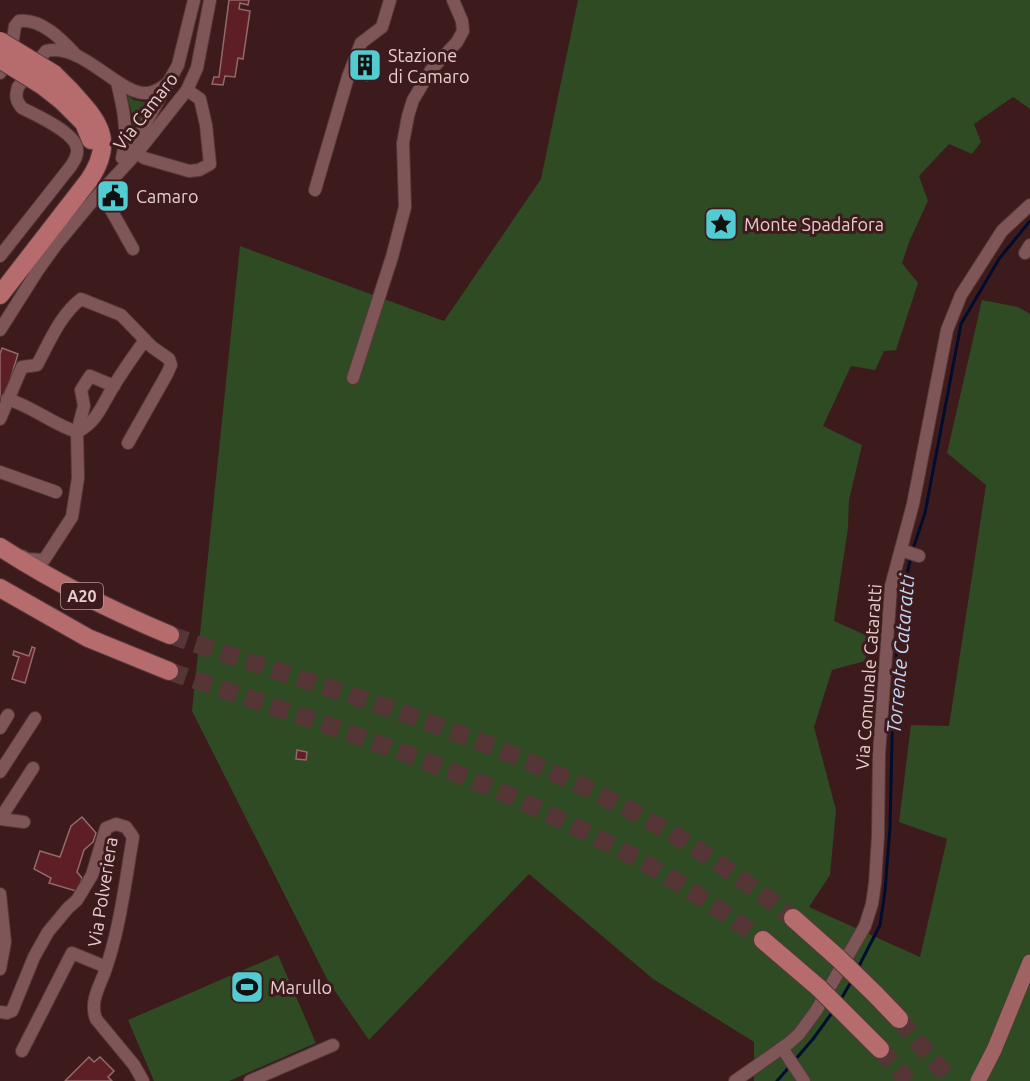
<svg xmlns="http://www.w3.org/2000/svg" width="1030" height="1081" font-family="Ubuntu,sans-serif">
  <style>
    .green { fill: #2e4b23 }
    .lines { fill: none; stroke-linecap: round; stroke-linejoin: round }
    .stream { stroke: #000d2e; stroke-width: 3 }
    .building { fill: #5d1f25; stroke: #936969; stroke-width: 1.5 }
    .highway-tunnel { stroke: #563537; stroke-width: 18; stroke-dasharray: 18 9; stroke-linecap: butt }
    .minor-casing { stroke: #55393a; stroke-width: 14 }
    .major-casing { stroke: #55393a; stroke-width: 16 }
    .highway-casing { stroke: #55393a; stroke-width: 20 }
    .minor { stroke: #7f5657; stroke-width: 12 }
    .major { stroke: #a06364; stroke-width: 15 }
    .highway { stroke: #b66b6d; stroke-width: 18 }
    .highway-bridge-casing { stroke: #55393a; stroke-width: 20; stroke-linecap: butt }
    .highway-bridge { stroke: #b66b6d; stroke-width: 18 }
    .labels { text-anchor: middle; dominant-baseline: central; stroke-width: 6; stroke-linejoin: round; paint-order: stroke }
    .shield { fill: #3d1a1c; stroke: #b39899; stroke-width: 1.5 }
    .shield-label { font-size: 16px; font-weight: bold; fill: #e6cece }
    .poi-label { font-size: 18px; fill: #e6cece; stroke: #3d1a1c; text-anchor: start }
    .street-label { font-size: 18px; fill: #e6cece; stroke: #3d1a1c }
    .water-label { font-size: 20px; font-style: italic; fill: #c2d6f5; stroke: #3d1a1c }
  </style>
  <rect width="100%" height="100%" fill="#3d1a1c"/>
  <g class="green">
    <path d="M578,0H1030V109L1013,97L974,124L981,142L972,154L949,144L919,176L928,201L909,242L902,263L918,283L896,350L884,351L875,370L851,366L823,426L862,445L849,500L848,528L834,621L870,637L865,661L832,670L814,727L836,810L830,875L809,907L920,957L947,839L899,822L911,725L949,726L986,485L947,453L982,300L1018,307L1030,314V1081H754V1042L653,979L529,874L369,1040L328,981L192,711L240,246L444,321L541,179Z"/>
    <path d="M127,95L134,100L149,103L132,131V114Z"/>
    <path d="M278,955L316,1043L229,1081H154L128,1020Z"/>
  </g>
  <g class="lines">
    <g class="stream">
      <path d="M913,549L925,513L961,324L999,259L1030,221"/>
      <path d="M858,968L880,925L885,891L890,827L893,699L900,608L911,556"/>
      <path d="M841,999L851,982"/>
      <path d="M794,1061L813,1039L834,1010"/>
      <path d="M777,1081L790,1066"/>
    </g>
  </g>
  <g class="building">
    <path d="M229,0H249L248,5L240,3L239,9L250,11L243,59L238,58L235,77L225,76L223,85L212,84L214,77H219Z"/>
    <path d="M361,50L377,56L367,81L352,75Z"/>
    <path d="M2,348L18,354L11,377L18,379L0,420V354Z"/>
    <path d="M32,647L35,648L25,683L12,679L19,657L13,655L14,651L29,656Z"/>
    <path d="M297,750L307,752L306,760L296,759Z"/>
    <path d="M82,817L96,833L93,842L84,850L77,872L82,878L79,888L76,891L49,883L51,878L34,869L40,851L60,857L71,826Z"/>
    <path d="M89,1057L94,1062L100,1057L114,1071L108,1077L112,1081H65Z"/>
  </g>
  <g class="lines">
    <g class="highway-tunnel">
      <path d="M170,635C333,691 504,738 655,824C704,851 749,884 793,918"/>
      <path d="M169,671C298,716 432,757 555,817C604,841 654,866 699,896C721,910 741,925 763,940"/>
      <path d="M899,1019L951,1081"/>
      <path d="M880,1049L908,1081"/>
    </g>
    <defs>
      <g id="minor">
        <path d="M0,73L10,58L15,26L19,21C42,18 63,41 77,56"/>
        <path d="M117,82C123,107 129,132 122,158"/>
        <path d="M132,149L144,158L189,171L199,170L210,164L206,125L200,99L187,90"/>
        <path d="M128,155L178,65L194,0"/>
        <path d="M315,190L348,77L361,43L382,27L390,0"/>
        <path d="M101,192L133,249"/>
        <path d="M1025,253L1030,245"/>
        <path d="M0,256L71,166C74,161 78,156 77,149C76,133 36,115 22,108C16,101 15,96 18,87L46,51C83,42 119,96 148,93C155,92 163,87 169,82"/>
        <path d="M0,330L38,270L56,245L95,198L137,153L187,90L197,68L210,0"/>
        <path d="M353,378L392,257L405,207L403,143L408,116L413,100L431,70L457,42L463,31L462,21L453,0"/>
        <path d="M7,399C32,406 52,424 77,432C98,422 103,402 115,384C124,369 135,354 145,340"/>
        <path d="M0,419L22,367L37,365C49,343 60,315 81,299L121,315L152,347L169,359L171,365L167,374L128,443"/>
        <path d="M0,472L56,492"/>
        <path d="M901,550L919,556"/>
        <path d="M22,556L27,559L44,560L72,517L78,478L77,432L84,406L81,390L90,376L114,386"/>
        <path d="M0,728L8,715"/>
        <path d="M0,772L35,718"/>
        <path d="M0,819L33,768"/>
        <path d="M0,819L24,822"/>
        <path d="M0,894L5,942L0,969"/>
        <path d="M0,1012L7,1013L12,1011L34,957L48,932L68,908L77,900L92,875L106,828L116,824L126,827L133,837C125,883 120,930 104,974C98,989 90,1003 96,1019L134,1065L143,1081"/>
        <path d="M782,1048L804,1081"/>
        <path d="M22,1051L72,953L106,967"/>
        <path d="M250,1081L333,1045"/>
        <path d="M735,1081L789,1043L799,1034L816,1011L865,926L872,904L875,883L878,836L879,754L891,586L913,504L947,330L961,295L1002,231L1030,205"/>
      </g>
      <path id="major" d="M978,1081L994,1050L1030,962"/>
      <g id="highway">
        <path d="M62,101L84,123L91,140"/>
        <path d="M0,295L89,180C116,140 98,121 70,90"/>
        <path d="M0,547C54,582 110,610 170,635"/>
        <path d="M0,588L88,638L169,671"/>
        <path d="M793,918L838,958"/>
        <path d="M763,940L819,988"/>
        <path d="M875,994L899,1019"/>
        <path d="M855,1024L880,1049"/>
      </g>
    </defs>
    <use href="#minor" class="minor-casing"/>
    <use href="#major" class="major-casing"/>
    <use href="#highway" class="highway-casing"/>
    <use href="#minor" class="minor"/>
    <use href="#major" class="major"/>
    <use href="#highway" class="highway"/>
    <defs>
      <g id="highway-bridge">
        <path d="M0,41L54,74L70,90"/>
        <path d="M0,59L43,86L62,101"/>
        <path d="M838,958L875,994"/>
        <path d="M819,988L855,1024"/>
      </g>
    </defs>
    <use href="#highway-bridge" class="highway-bridge-casing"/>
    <use href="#highway-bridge" class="highway-bridge"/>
  </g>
  <defs>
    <symbol id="building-square" viewBox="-11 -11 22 22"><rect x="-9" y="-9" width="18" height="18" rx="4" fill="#52ccd0" stroke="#3d1a1c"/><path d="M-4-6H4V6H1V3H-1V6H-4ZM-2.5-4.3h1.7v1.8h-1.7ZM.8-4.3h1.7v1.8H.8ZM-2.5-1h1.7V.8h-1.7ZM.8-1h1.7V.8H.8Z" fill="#111"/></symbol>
    <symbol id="civic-square" viewBox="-11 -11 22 22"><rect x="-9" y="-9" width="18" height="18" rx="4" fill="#52ccd0" stroke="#3d1a1c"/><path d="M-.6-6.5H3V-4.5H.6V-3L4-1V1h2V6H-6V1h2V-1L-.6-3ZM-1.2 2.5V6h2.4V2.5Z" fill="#111"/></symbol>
    <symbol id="sight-square" viewBox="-11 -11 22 22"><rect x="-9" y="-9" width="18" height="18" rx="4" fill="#52ccd0" stroke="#3d1a1c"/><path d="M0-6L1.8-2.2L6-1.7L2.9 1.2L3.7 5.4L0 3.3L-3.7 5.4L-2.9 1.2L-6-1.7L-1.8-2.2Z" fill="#111"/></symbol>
    <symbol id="stadium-square" viewBox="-11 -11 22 22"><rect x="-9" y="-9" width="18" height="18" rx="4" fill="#52ccd0" stroke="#3d1a1c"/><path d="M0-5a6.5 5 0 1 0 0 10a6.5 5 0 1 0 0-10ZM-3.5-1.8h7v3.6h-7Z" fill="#111"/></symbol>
  </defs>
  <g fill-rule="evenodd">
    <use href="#building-square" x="346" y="46" width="38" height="38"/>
    <use href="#civic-square" x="94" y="177" width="38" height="38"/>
    <use href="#sight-square" x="702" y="205" width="38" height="38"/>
    <use href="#stadium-square" x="228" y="968" width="38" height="38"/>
  </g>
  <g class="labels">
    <rect class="shield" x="61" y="583" width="42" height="26" rx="4.5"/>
    <g class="shield-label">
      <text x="82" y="596">A20</text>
    </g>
    <g class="poi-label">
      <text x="388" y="55">Stazione<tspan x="388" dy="21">di Camaro</tspan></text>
      <text x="136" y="196">Camaro</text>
      <text x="744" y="224">Monte Spadafora</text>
      <text x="270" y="987">Marullo</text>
    </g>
    <g class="street-label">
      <text transform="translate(145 111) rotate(-52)">Via Camaro</text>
      <text transform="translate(868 677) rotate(-86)">Via Comunale Cataratti</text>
      <text transform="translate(102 892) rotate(-81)">Via Polveriera</text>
    </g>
    <g class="water-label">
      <text transform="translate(900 654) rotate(-85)">Torrente Cataratti</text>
    </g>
  </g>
</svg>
